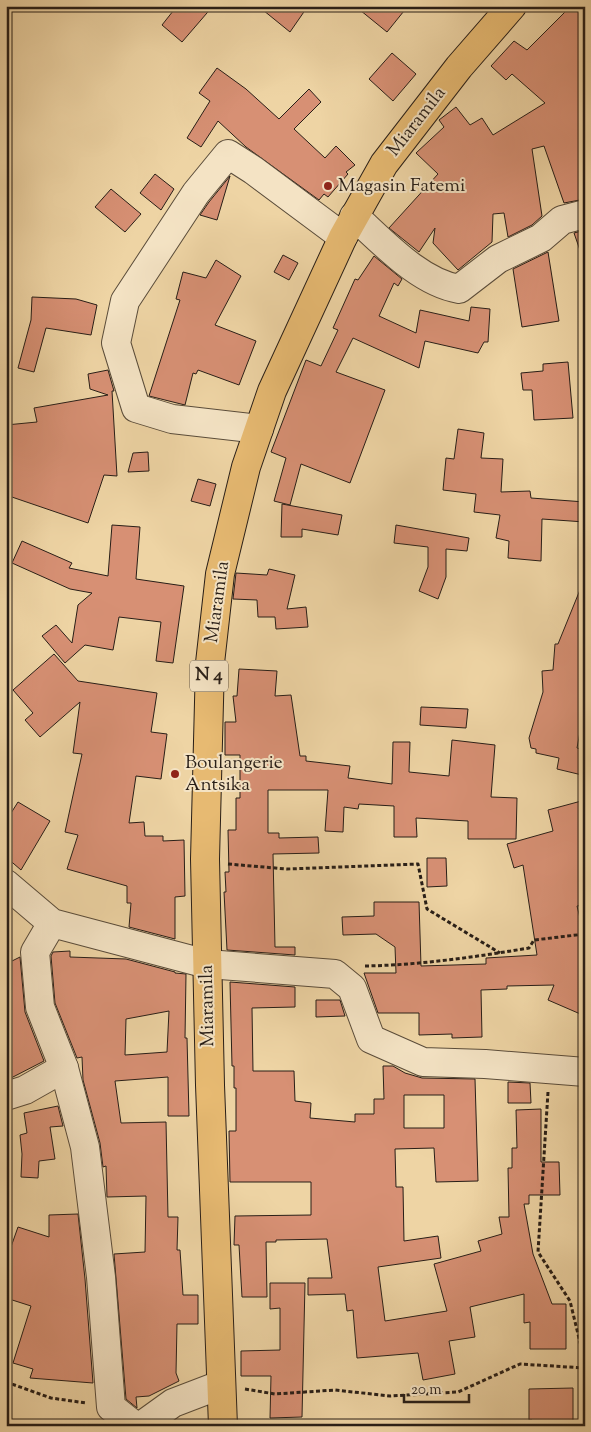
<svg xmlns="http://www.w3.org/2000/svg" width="591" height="1432" font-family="'Sorts Mill Goudy',serif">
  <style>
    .building { fill: #d79074; stroke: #281e17; fill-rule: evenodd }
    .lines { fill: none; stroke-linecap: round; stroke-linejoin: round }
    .minor-casing { stroke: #5a4c3a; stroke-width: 30 }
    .major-casing { stroke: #281e17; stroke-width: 30 }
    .path { stroke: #281e17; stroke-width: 3; stroke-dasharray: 4 2.5; stroke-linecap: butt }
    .minor { stroke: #f4e3c4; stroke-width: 28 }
    .major { stroke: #e7ba72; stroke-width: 28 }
    .poi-dot { fill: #8f2418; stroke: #f4e3c4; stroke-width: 2 }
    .labels { text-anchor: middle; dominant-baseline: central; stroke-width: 4; stroke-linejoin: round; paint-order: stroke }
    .shield { fill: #f4e3c4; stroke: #65594b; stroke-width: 1 }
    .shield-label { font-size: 18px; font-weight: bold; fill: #281e17 }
    .street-label { font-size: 19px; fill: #281e17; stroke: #f4e3c4 }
    .poi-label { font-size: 19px; fill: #281e17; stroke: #f4e3c4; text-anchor: start }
  </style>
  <rect width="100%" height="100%" fill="#eed4a4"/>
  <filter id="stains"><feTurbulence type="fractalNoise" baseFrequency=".004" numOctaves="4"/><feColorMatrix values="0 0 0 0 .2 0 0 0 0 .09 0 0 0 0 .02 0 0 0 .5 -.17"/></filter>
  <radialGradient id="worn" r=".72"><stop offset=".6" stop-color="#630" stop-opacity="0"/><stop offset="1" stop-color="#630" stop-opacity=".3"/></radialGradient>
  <g class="building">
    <path d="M177,6H213L182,42L162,25Z"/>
    <path d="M258,6H308L290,32Z"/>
    <path d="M355,6H408L387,32Z"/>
    <path d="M571,6H585V68L580,73L585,99V199L564,203L544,146L532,149L542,216L532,225L508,237L504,213L493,214L492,242L458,270L433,243L435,228L419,252L389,228L438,174L416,153L444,127L439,120L456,107L470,125L482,118L493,135L545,103L512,74L506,80L491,66L514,41L527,50Z"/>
    <path d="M392,53L416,74L393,101L369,79Z"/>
    <path d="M217,68L246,89L279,119L309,89L321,102L294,129L325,158L336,146L355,165L346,172L348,174L328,197L324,194L319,200L246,147L218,121L201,147L187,138L210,101L199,93Z"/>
    <path d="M155,174L174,189L161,210L140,193Z"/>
    <path d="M230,176L217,220L200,215L209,202Z"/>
    <path d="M111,189L141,214L125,232L95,207Z"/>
    <path d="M585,230V256H582L574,233Z"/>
    <path d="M548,252L559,321L522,327L513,269Z"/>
    <path d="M283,255L298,263L289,280L274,272Z"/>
    <path d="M374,256L402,279L398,286L394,283L379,316L416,333L420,310L469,321L471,307L490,309L488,342H484L478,353L425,341L419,368L353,338L336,372L385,390L350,483L301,464L290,505L274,501L286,458L271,452L306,360L321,366L338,330L333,328L355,279L358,280Z"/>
    <path d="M216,260L241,276L215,325L256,341L239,385L198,370L196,374L193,373L185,405L149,396L180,300L176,299L183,272L206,278Z"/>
    <path d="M32,297L76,299L97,305L91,335L46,328L34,372L18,368L31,320Z"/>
    <path d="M568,362L573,418L534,420L532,390H523L521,373L543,371V364Z"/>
    <path d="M108,370L114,391H112L117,476L104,475L88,523L6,495V425L37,422L34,408L108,395L90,389L88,374Z"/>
    <path d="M458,429L484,433L481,458L503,459L501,492L530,491L531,498L585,502V522L542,519L541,561L508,558L509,541L496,538L500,515L474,512L476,494L443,490L446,458L454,459Z"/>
    <path d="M148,452L149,471L128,472L133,453Z"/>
    <path d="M198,479L216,484L210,506L191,501Z"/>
    <path d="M282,504L342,515L338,535L302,529V537H281Z"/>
    <path d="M112,525L140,527L136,579L184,586L173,663L156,661L161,622L119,617L113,650L85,645L65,663L42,636L56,625L72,643L78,605L92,593L70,589L12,563L22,541L72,563L69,568L108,576Z"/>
    <path d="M396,525L469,538L467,551L446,549V577L438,599L419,591L428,567V547L394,543Z"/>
    <path d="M269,569L295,575L287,609L306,607L308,627L276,629L275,617H258L257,600L233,599L236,573L267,575Z"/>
    <path d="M584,580L585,705L577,748L585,750L582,775L557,769L559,758L536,753V749L531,748L529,738L543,692L542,671L553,670L555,644H558Z"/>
    <path d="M54,654L78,681L157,693L151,732L167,734L161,779L136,776L129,823L144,822L145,836H163V841L184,840L185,896L175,897V939L129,927L131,903H127V886L67,869L78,835L65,832L82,754L73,753L80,702L40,737L25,720L33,713L13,690Z"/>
    <path d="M239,669L277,671L275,696L291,695L300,756H306V761L350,766L348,778L392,784L393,742H410L409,772L449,776L452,740L495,745L491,797L517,798L516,839H468V821L416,818L417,837H394V806L359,804L358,809L344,807L343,832L325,831L328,790H268V833H279V838L318,837L319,853L273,854L275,947H295V955L227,950L224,892H226L225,872H229L228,830H236V798H240V755H225V722H236L233,696H237Z"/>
    <path d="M421,707L468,709L466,728L420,725Z"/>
    <path d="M585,800V905L577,906L585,938V1016L548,1000L554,985L507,986V989L481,990L482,1037L452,1038V1034L419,1035V1013H378L364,973H396L395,947L376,934L343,935L342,917L374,916V902H419L421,966L486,964V958L537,955L523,865L514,868L507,844L553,831L548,810Z"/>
    <path d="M18,802L50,821L21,870L6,857V821Z"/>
    <path d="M427,858H446L447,886L427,887Z"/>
    <path d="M70,951V957L126,959L175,972V973L186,974L185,1038H187L189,1116H168V1077L115,1081L121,1123L166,1122L168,1217H178L177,1250H180L183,1295H198V1324H177L176,1373L179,1381L149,1396L136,1397L137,1408L126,1399L114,1254L145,1252L146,1196L107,1197L106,1166L103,1167L100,1143L83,1080L82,1057L77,1058L55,1003L51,956L53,952ZM169,1011L167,1052L125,1055L126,1019Z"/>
    <path d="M20,957L25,1012L44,1061L11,1078L6,1064V964Z"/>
    <path d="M230,982L295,987V1007L252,1008L253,1071H294L295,1101L311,1103L310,1118L355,1122V1114H374V1099H384L383,1066H393L405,1073L422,1078L475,1079L478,1181L436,1182L434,1148L395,1149L396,1187H403L404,1241L438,1236L441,1258L378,1267L385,1321L447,1311L434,1264L481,1251L478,1241L502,1234L499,1217H509L508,1168H512V1148H517L516,1110L541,1109V1162H559L560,1195H529V1204H524L533,1254L552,1304H566V1349H530V1322L524,1323V1294L470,1307L475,1337L449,1341L455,1374L423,1380L418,1353L357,1358L353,1310L347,1311L345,1294L308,1295V1278H332L327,1239L276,1240V1242H266L267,1297H242L239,1245H234L235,1216L311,1215V1182H230L229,1131H236V1088H234V1066H232ZM404,1095H444V1128H404Z"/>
    <path d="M316,1000H340L345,1016L316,1017Z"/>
    <path d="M508,1082L530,1083L531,1103H508Z"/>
    <path d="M58,1106L63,1126L50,1127L55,1159L39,1161L38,1178L21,1177L22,1154L20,1135L27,1133L24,1113Z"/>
    <path d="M78,1214L85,1279L93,1383L30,1378L33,1369L13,1363L31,1306L6,1298V1261L18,1227L49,1237V1215Z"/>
    <path d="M270,1283H305L302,1417L270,1418L271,1376H241V1351L280,1350V1308L270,1309Z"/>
    <path d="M573,1388V1426H532V1420H529V1389Z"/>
  </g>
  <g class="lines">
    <defs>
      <g id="minor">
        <path d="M354,216C384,243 419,282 459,289L498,259L541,238L562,220L585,214"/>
        <path d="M259,429L172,419L136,408L116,343L125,301L196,193L228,154L253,170L343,237"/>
        <path d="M6,884L52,923L207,964L335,974L352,988L371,1039L423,1062L485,1064L585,1072"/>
        <path d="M52,923L35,952L40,1007L64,1068L85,1147L101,1277L111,1407L135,1426"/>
        <path d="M6,1096L25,1090L64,1068"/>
        <path d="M141,1426L173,1403L220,1385"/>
      </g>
      <path id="major" d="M223,1426L210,1085L205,859L210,663L220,574L246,467L272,391L343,237L384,164L459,67L512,6"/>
    </defs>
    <use href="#minor" class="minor-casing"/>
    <use href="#major" class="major-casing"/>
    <g class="path">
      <path d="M228,864L287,869L418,864L427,909L500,953"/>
      <path d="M365,966C420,965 475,957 529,948L534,940L585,934"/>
      <path d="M548,1092L538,1252L570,1301L585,1363"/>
      <path d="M6,1382L51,1398L86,1403"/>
      <path d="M245,1389L275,1394L335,1390L390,1396L458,1392L520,1364L585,1368"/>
    </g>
    <use href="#minor" class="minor"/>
    <use href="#major" class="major"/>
  </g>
  <g class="poi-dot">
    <circle cx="328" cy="186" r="5"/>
    <circle cx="175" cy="774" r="5"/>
  </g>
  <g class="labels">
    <rect class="shield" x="190" y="660.5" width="38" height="31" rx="4"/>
    <g class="shield-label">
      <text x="209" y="676">N 4</text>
    </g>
    <g class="street-label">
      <text transform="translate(417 122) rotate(-52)">Miaramila</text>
      <text transform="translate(218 602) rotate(-82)">Miaramila</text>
      <text transform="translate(208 1006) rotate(-91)">Miaramila</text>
    </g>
    <g class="poi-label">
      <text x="338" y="186">Magasin Fatemi</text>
      <text x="185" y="763">Boulangerie<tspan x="185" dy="22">Antsika</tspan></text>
    </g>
  </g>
  <rect width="591" height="1432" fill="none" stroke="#eed4a4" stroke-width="25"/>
  <rect x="8" y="8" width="576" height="1417" fill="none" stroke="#281e17" stroke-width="2.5"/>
  <rect x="12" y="12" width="566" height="1407" fill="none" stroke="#281e17"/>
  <path d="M404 1394v8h65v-8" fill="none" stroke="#281e17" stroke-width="2.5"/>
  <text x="411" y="1394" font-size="15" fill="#281e17" stroke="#f4e3c4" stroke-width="4" paint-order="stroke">20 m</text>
  <rect width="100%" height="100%" filter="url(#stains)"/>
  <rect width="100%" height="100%" fill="url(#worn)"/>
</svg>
